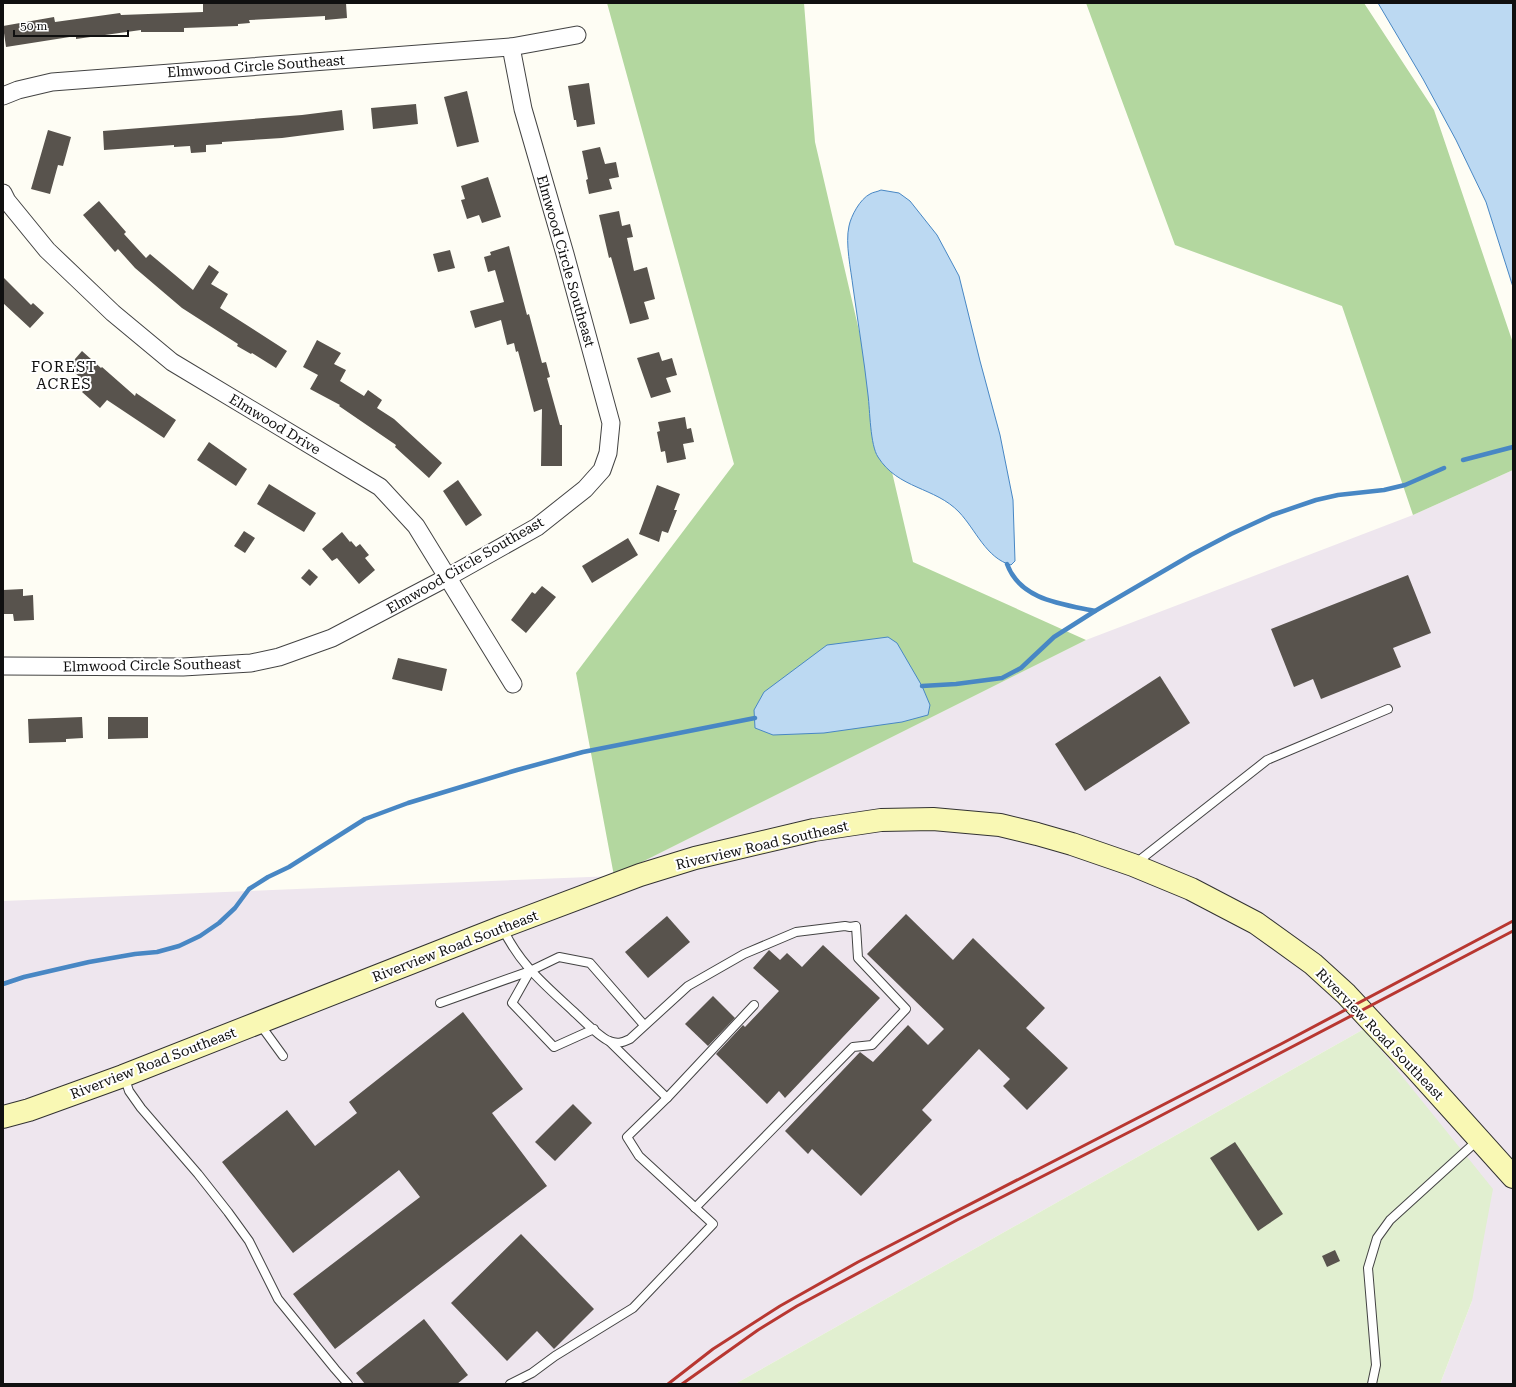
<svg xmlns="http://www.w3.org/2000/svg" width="1516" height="1387" font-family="'Roboto Serif',serif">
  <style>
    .industrial { fill: #eee6ee }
    .forest { fill: #b3d79f }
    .pitch { fill: #e1efd0 }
    .water { fill: #bcd9f2; stroke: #4887c4 }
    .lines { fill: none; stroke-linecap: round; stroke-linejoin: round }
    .stream { stroke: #4887c4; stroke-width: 4.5 }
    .building { fill: #58534d }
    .lane-casing { stroke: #434343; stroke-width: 10 }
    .street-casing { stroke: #434343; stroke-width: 19 }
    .secondary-casing { stroke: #323232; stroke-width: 24 }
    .lane { stroke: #fff; stroke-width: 8 }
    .street { stroke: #fff; stroke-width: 17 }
    .secondary { stroke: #f9f8b4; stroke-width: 22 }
    .rail { stroke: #b83731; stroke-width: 3 }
    .labels { text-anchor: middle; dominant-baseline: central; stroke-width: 4; stroke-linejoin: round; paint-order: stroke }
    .street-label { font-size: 14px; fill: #101010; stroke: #fff }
    .neighbourhood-label { font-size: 15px; letter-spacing: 1px; fill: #101010; stroke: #fff }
  </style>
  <rect width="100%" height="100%" fill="#fefdf4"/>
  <path class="industrial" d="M1513,470V1384H1440L1472,1301L1364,1029L735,1384H3V901L614,876L1086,640L1413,515Z"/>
  <g class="forest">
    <path d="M607,3H804L815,142L913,562L1086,640L614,876L576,673L734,464Z"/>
    <path d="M1086,3H1364L1434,110L1513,343V470L1413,515L1342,306L1175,245Z"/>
  </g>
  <path class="pitch" d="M1364,1029L1493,1189L1472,1301L1440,1384H735Z"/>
  <g class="water">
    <path d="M1378,3H1513V287L1486,202L1456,140L1423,79Z"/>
    <path d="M881,190L899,193L910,201L937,235L959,276L980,361L1000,435L1013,500L1015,561L1011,565C986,558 976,530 959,512C935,487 898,489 878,457C870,445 870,410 868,395C864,359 858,323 853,287C851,270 845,243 849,226C851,216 860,199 870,194C873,192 877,192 881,190Z"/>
    <path d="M888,637L897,643L922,686L930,705L928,715L902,722L824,733L773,735L755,728L754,710L764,692L827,645Z"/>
  </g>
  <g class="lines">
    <g class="stream">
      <path d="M1463,460L1513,447"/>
      <path d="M1007,564C1020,600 1062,604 1095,611"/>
      <path d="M922,686L956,684L1002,678L1021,668L1054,637L1095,611L1191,555L1231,534L1272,515L1316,500L1338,495L1384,490L1405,485L1444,468"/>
      <path d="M3,984L24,977L89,962L135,954L157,952L179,946L200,936L219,923L235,908L249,889L268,877L289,867L365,819L408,803L517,770L583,752L755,718"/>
    </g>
  </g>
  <g class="building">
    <path d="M228,3H346L347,18L325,20V16L249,20L250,23L238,24V26L184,28V32H141V30L76,39V36L6,47L3,26L54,17L55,22L120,13L121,15L203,12V4Z"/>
    <path d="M589,83L595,124L577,127L576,120H574L568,86Z"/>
    <path d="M467,91L479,142L457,147L444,97Z"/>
    <path d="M416,104L418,124L373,129L371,108Z"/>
    <path d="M342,110L344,130L282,138L222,142V144L206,145V152L191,153L190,146L174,147V145L104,150L103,131L302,115Z"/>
    <path d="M48,130L71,137L63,166L58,165L50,194L31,189Z"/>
    <path d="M600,147L605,164L616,162L619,177L609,179L612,189L589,194L586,180L588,179L582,151Z"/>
    <path d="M488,177L501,217L482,223L479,215L467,219L461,200L465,199L461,186Z"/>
    <path d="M99,201L126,232L124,234L146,258L150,254L193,290L209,265L219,272L211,284L228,294L220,308L287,351L276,368L252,353L251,354L237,346L238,344L182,308L135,268L118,249L115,252L83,215Z"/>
    <path d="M619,211L622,226L630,224L633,237L627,238L634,271L647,267L655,299L644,302L649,319L630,324L611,257L609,258L599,215Z"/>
    <path d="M509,246L527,315L529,314L542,363L546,362L550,377L547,378L560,425H562V466H541L542,409L534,412L518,351L516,352L514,343L507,345L501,320L475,328L470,311L504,302L495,270L488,272L484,257L491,255L490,252Z"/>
    <path d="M450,250L455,268L438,272L433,254Z"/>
    <path d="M3,277L31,305L33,303L44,313L30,328L3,303Z"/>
    <path d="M317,340L341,353L334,364L346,370L340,381L364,396L368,390L382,400L377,408L394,419L442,463L429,478L395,447L396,445L339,406L340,405L310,389L318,375L303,367Z"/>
    <path d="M82,351L101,368L102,367L135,396L136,393L176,420L164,438L107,400L100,408L82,392L89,385L68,367Z"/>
    <path d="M659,352L662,361L672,358L677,375L666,378L671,392L651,398L637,358Z"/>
    <path d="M685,417L687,429L691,428L694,442L683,444L686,459L667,463L665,451L661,452L657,432L660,431L658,422Z"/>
    <path d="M209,442L247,469L236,486L197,460Z"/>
    <path d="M458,480L482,515L466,526L443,491Z"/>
    <path d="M269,484L316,513L304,532L257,504Z"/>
    <path d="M657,485L680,494L674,510H677L668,533L662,531L659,542L639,534Z"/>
    <path d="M244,531L255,538L245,553L234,546Z"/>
    <path d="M342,532L350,542L351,541L356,547L360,544L369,555L365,558L375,570L359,584L337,558L332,561L322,549Z"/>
    <path d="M628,538L638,555L592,583L582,566Z"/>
    <path d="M309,569L318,577L310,586L301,578Z"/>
    <path d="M1408,575L1431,633L1393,648L1401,667L1321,699L1313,679L1294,687L1271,629Z"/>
    <path d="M542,586L556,597L526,633L511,620L532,592L535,594Z"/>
    <path d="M23,589V596L33,595L34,620L14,621L13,614H3V590Z"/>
    <path d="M398,658L447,669L442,691L392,679Z"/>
    <path d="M1160,676L1190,723L1085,791L1055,744Z"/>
    <path d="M82,717L83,738L66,739V742L29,743L28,719Z"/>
    <path d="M108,717H148V738L108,739Z"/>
    <path d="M906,914L953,960L973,938L1045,1008L1026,1028L1068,1068L1027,1110L1003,1086L1010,1079L979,1049L922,1110L932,1120L861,1196L812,1149L808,1154L785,1131L860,1052L873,1062L908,1025L928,1045L944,1029L867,954Z"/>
    <path d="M667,916L690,942L648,978L625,952Z"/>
    <path d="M823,945L880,998L785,1098L779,1091L767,1104L716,1054L743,1025L745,1027L779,991L753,968L769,950L780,960L787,953L802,967Z"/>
    <path d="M713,996L735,1018L708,1046L685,1024Z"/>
    <path d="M463,1012L523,1089L492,1113L547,1186L335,1349L293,1294L420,1197L399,1170L293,1253L222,1162L287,1110L315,1146L357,1113L349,1102Z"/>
    <path d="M573,1104L592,1123L555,1161L535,1142Z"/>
    <path d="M1235,1142L1283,1214L1258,1231L1210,1158Z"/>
    <path d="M521,1234L594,1309L554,1349L537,1331L507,1361L451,1303Z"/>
    <path d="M1335,1250L1340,1261L1327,1267L1322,1256Z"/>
    <path d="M424,1319L468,1375L457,1384H365L356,1373Z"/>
  </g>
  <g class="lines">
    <defs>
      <g id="lane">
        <path d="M1136,863L1267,760L1388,709"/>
        <path d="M502,927C520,965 544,984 573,1011C583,1020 598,1036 609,1041C617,1044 622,1043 630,1039L688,986L744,954L796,932L845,926L850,927L856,926L858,958L906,1009L872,1045L853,1047L695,1208"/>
        <path d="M530,971L512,1003L554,1047L594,1029"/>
        <path d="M440,1003L530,971L559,957L590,963L644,1025"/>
        <path d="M259,1023L283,1056"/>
        <path d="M609,1041L667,1098L754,1005"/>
        <path d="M124,1076L129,1091L141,1108L198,1174L228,1212L249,1241L278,1299L335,1369L348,1384"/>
        <path d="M510,1384L532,1373L555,1356L633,1308L713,1224L639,1156L627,1137L667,1098"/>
        <path d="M1372,1384L1376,1365L1368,1268L1377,1238L1390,1220L1478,1140"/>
      </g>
      <g id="street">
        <path d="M3,96L18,90L52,82L511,47L577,35"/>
        <path d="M3,193L7,201L47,250L113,313L172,362L380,487L416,526L513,684"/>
        <path d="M3,666L183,667L251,663L279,657L332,638L448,577L537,527L585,489L602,470L608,453L611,423L565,254L523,109L511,47"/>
      </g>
      <path id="secondary" d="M3,1117L29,1110L123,1076L502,927L640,875L695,858L814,830L881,820L933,819L1000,825L1037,834L1072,844L1133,865L1191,889L1256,923L1313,964L1346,994L1414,1067L1513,1177"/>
    </defs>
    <use href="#lane" class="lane-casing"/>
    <use href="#street" class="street-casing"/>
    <use href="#secondary" class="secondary-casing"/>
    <use href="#lane" class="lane"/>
    <use href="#street" class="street"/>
    <use href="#secondary" class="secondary"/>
    <g class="rail">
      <path d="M668,1384L713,1349L780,1306L858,1262L1281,1044L1513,921"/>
      <path d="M682,1384L758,1330L797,1306L957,1220L1143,1125L1513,931"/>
    </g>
  </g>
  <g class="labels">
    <g class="street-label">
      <text transform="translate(256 66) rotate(-4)">Elmwood Circle Southeast</text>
      <text transform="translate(566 261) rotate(74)">Elmwood Circle Southeast</text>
      <text transform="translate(275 424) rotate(31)">Elmwood Drive</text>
      <text transform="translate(465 565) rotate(-30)">Elmwood Circle Southeast</text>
      <text transform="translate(152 665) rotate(-1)">Elmwood Circle Southeast</text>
      <text transform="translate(762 845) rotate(-13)">Riverview Road Southeast</text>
      <text transform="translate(455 946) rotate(-21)">Riverview Road Southeast</text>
      <text transform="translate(1380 1034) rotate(46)">Riverview Road Southeast</text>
      <text transform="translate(153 1063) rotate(-21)">Riverview Road Southeast</text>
    </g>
    <g class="neighbourhood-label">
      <text x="64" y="367">FOREST<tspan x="64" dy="17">ACRES</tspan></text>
    </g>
  </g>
  <rect width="1516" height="1387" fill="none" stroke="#101010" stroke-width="8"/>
  <path d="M14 30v6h114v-6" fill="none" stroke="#101010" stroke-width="2"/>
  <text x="20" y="30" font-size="12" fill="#101010" stroke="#ffffff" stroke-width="3" paint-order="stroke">50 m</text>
</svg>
